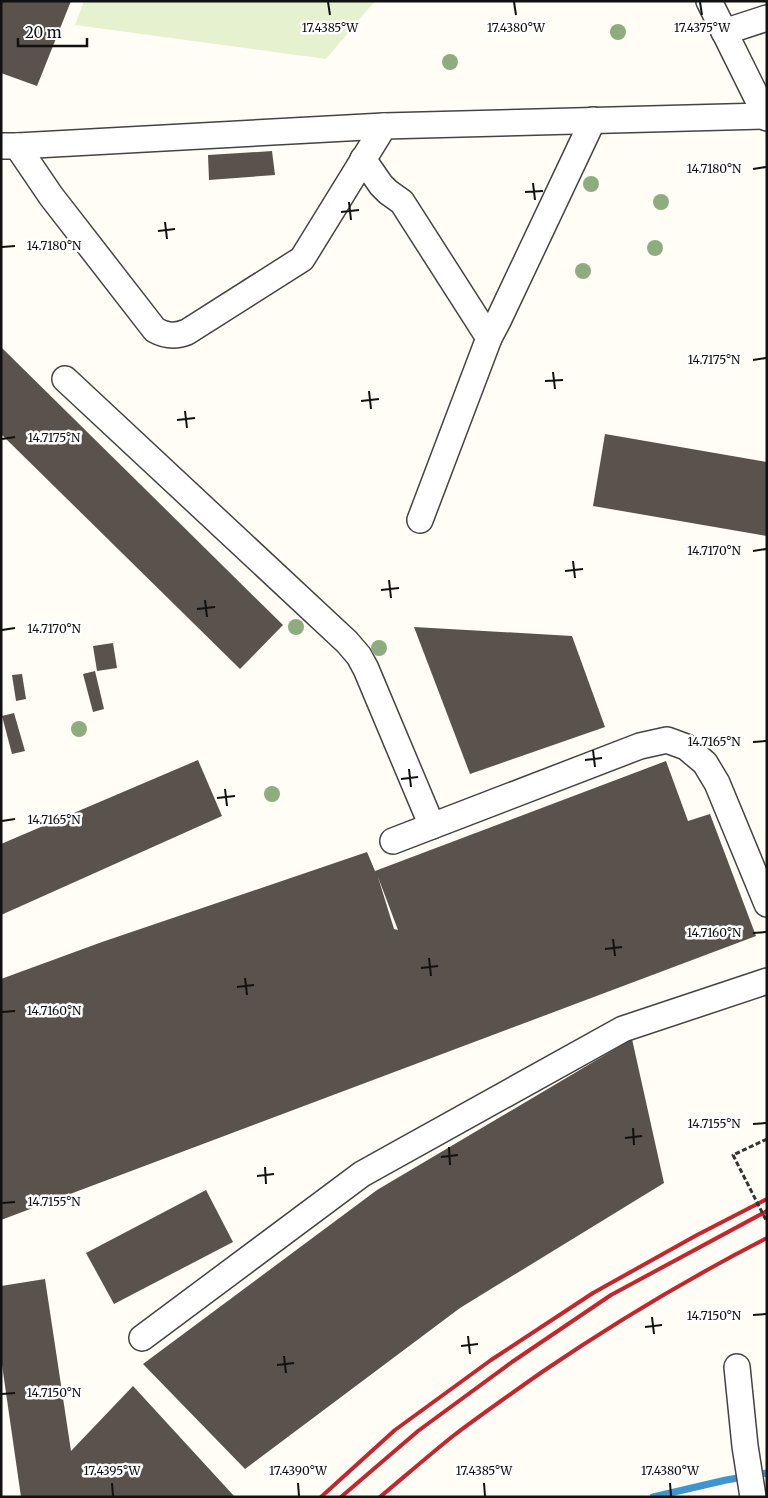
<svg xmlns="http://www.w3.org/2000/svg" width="768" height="1498" font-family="Merriweather,serif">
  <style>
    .pitch { fill: #e6f2cf }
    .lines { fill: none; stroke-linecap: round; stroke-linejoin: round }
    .stream { stroke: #3f96cf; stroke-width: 7 }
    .building { fill: #5a524d; fill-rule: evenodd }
    .minor-casing { stroke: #444; stroke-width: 28 }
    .minor { stroke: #fff; stroke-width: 25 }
    .rail { stroke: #c4262e; stroke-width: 4 }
    .path-bridge { stroke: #333; stroke-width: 3; stroke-dasharray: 5 2.5; stroke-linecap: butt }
    .tree { fill: #8dad7f }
    .ticks { fill: none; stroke: #111; stroke-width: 2 }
    .ticks-label { font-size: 12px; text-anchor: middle; fill: #111; stroke: #fff; stroke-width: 5; stroke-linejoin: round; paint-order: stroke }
  </style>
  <rect width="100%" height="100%" fill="#fffdf5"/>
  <path class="pitch" d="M84,1H375L326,59L75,25Z"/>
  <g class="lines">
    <path class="stream" d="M653,1497L726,1480L767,1473"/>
  </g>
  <g class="building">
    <path d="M1,1H71L37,86L1,73Z"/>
    <path d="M272,151L275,175L209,180L208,155Z"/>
    <path d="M1,347L283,625L240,669L1,434Z"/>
    <path d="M605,434L767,462V536L593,506Z"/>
    <path d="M414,627L572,636L605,727L470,774Z"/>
    <path d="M113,643L117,668L97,671L93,646Z"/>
    <path d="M95,671L104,709L93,712L83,674Z"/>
    <path d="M22,674L26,699L16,701L12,675Z"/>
    <path d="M14,713L25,751L12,754L2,716Z"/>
    <path d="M198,760L222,816L1,915V844Z"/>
    <path d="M666,761L688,821L710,814L756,936L1,1220V979L102,942L367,852L375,871ZM378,877L398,930L394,929Z"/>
    <path d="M632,1039L664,1183L460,1308L245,1469L143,1364L377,1190Z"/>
    <path d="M206,1190L233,1242L114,1304L86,1253Z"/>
    <path d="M45,1279L71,1451L133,1386L234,1496L233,1497H21L1,1358V1286Z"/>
  </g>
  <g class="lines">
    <defs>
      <g id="minor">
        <path d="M709,1L767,118"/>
        <path d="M724,32L767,18"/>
        <path d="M1,146H17L384,126L766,116"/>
        <path d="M17,146L51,196L155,330C166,336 175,337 187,332L302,259L384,126"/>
        <path d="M363,159L381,185L388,192L402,202L489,338"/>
        <path d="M65,379L347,642L359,656L366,669L432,826"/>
        <path d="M420,520L489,338L498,321L593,120"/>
        <path d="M393,841L640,746L667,740L686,747L705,763L717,783L767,904"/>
        <path d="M142,1338L362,1174L623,1029L767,981"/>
        <path d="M737,1367L745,1446L753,1497"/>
      </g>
    </defs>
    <use href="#minor" class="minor-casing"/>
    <use href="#minor" class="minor"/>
    <g class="rail">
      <path d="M321,1497L395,1430L491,1360L593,1293L697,1235L767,1199"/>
      <path d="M341,1497L418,1431L512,1362L611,1295L767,1211"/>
      <path d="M380,1497C404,1477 428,1456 453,1436C482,1414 512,1393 542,1372C614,1323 689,1278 767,1238"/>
    </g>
    <path class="path-bridge" d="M767,1139L733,1155L767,1222"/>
  </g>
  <g class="tree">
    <circle cx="618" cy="32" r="8"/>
    <circle cx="450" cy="62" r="8"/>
    <circle cx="591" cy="184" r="8"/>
    <circle cx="661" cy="202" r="8"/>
    <circle cx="655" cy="248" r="8"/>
    <circle cx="583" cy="271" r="8"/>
    <circle cx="296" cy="627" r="8"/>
    <circle cx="379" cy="648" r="8"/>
    <circle cx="79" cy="729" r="8"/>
    <circle cx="272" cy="794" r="8"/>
  </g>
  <path class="ticks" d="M328,2L330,15M514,2L516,15M700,2L702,15M753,169L766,167M533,183L535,200M525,192L543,191M349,202L351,220M341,212L359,210M165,222L167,239M158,231L175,229M2,247L15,246M753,360L766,358M553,372L555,389M545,381L563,380M369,391L371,409M361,401L379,399M185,411L187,428M177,420L195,418M2,439L15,437M753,551L766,549M573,561L575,578M565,571L583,569M389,580L391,598M381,590L399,588M205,600L207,617M197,609L215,607M2,630L15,628M753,742L766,741M593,750L595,767M585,760L602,758M409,769L411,787M401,779L418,777M225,789L227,806M217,798L235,796M2,821L15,819M753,933L766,932M613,939L615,956M605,949L622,947M429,958L431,976M421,968L438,966M245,978L247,995M237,987L254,985M2,1012L15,1011M753,1124L766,1123M633,1128L634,1145M625,1138L642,1136M449,1147L450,1165M441,1157L458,1155M265,1167L266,1184M257,1176L274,1174M2,1203L15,1202M753,1315L766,1314M652,1317L654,1334M645,1327L662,1325M468,1336L470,1354M461,1346L478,1344M284,1356L286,1373M277,1365L294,1363M2,1394L15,1393M112,1483L113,1496M298,1483L299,1496M484,1483L485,1496M670,1483L671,1496"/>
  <g class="ticks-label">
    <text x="330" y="32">17.4385°W</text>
    <text x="516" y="32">17.4380°W</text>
    <text x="702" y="32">17.4375°W</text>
    <text x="714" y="173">14.7180°N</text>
    <text x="54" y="250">14.7180°N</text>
    <text x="714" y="364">14.7175°N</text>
    <text x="54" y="442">14.7175°N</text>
    <text x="714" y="555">14.7170°N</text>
    <text x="54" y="633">14.7170°N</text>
    <text x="714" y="746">14.7165°N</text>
    <text x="54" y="824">14.7165°N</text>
    <text x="714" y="937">14.7160°N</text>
    <text x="54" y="1015">14.7160°N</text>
    <text x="714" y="1128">14.7155°N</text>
    <text x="54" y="1206">14.7155°N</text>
    <text x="714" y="1320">14.7150°N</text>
    <text x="54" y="1397">14.7150°N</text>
    <text x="112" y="1475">17.4395°W</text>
    <text x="298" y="1475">17.4390°W</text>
    <text x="484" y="1475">17.4385°W</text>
    <text x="670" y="1475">17.4380°W</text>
  </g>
  <rect width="768" height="1498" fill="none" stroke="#111111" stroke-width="5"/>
  <path d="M18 38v8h69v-8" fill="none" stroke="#111111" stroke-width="2.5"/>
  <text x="25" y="38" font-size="15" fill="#111111" stroke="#ffffff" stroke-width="4" paint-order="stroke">20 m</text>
</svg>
